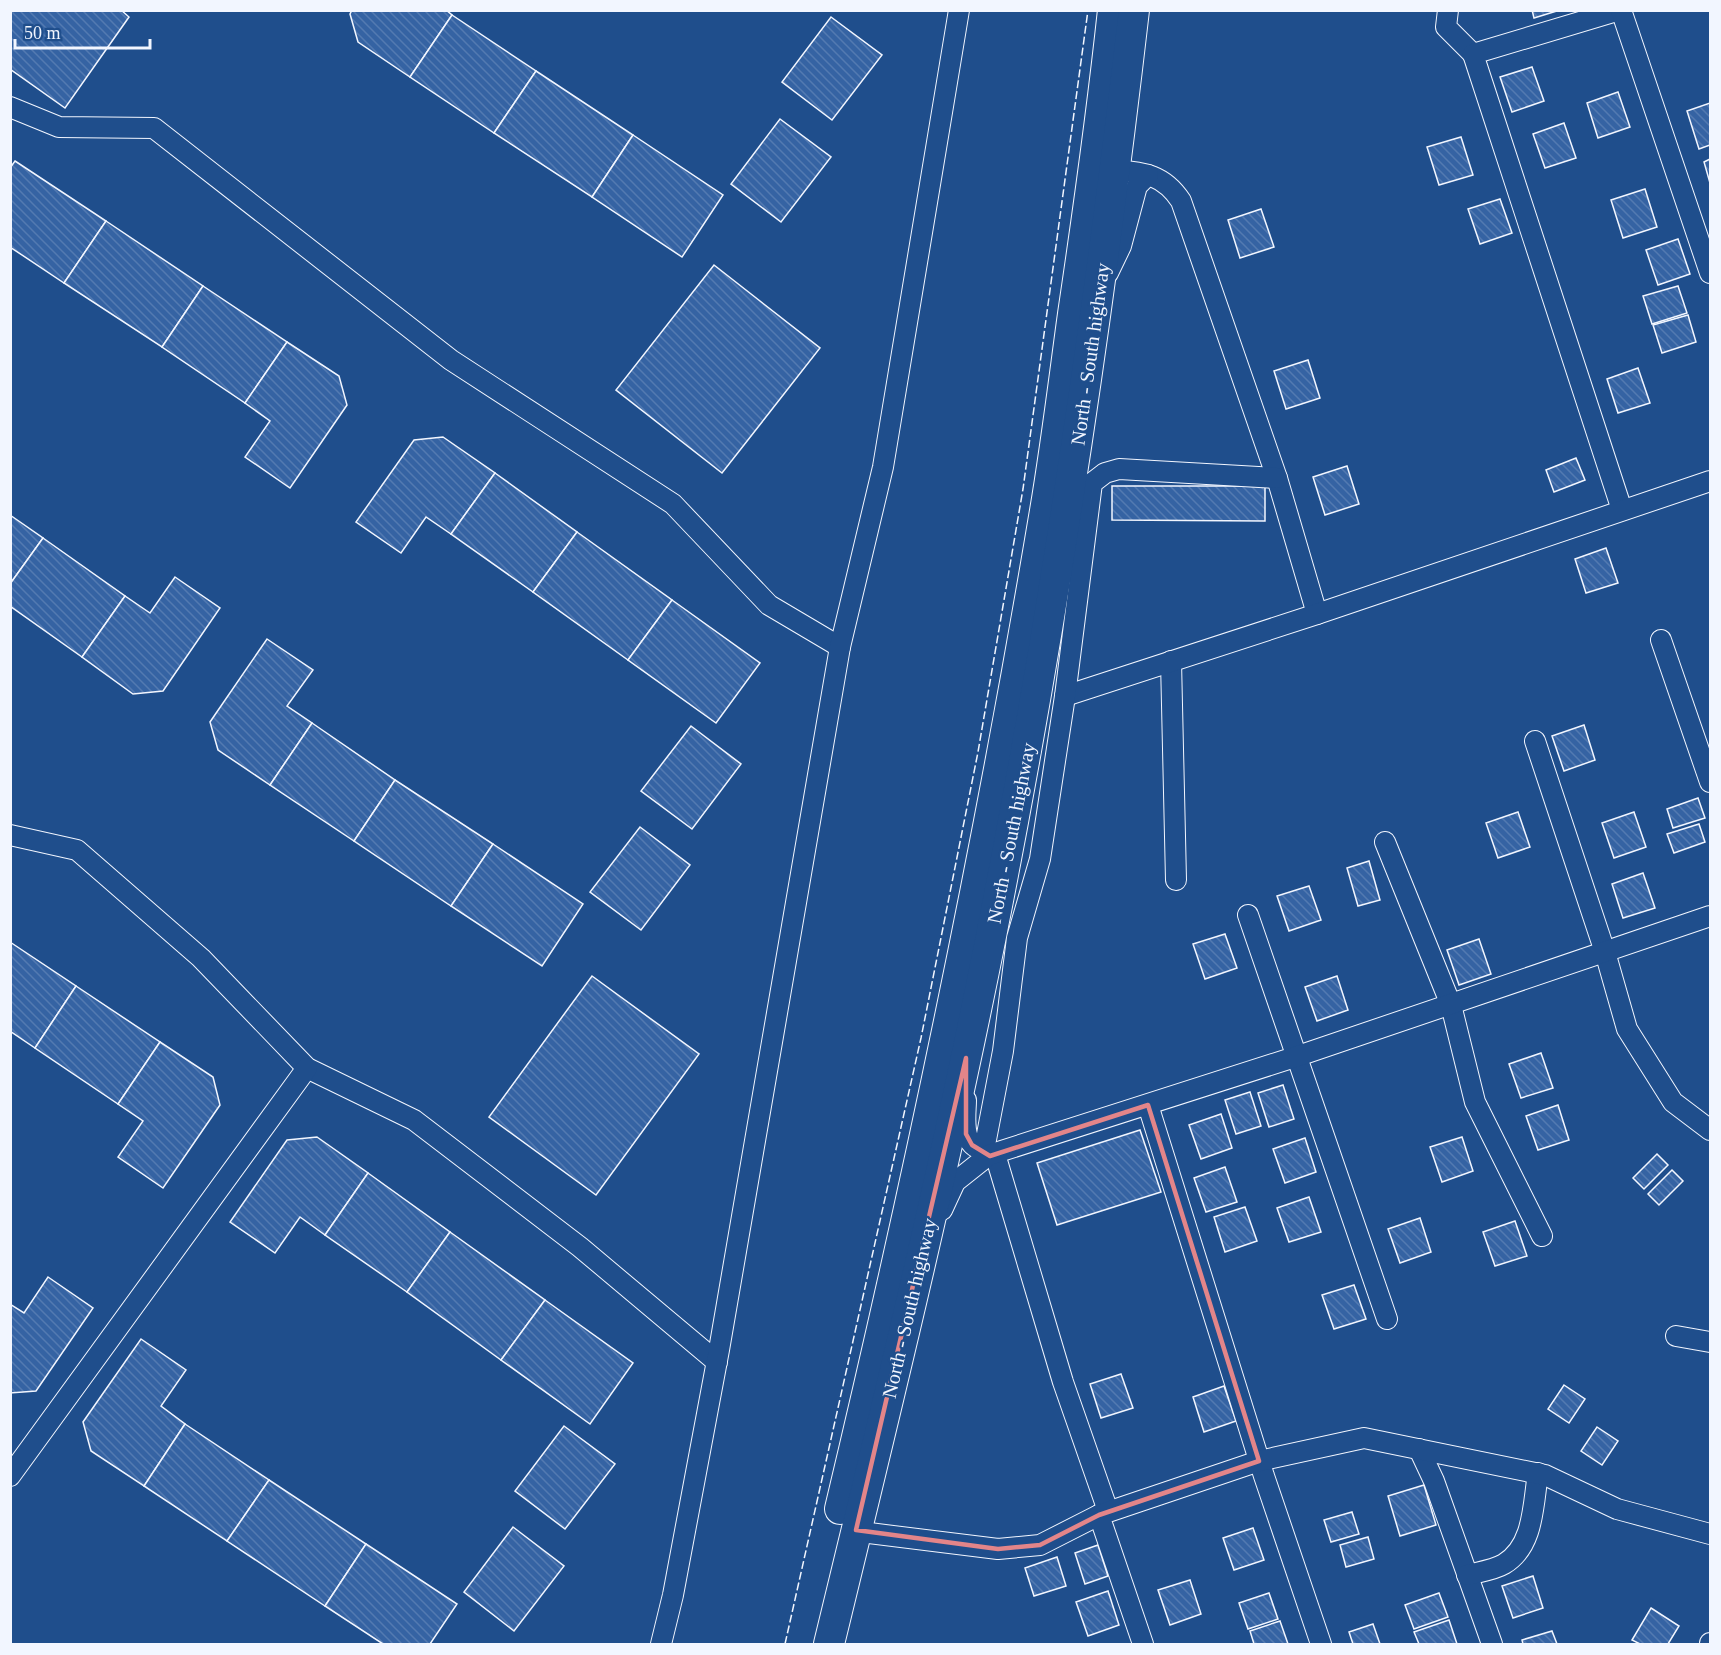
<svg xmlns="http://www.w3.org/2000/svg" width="1721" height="1655" font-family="'Times New Roman',serif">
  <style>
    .building { fill: url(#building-back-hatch); stroke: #f2f6ff; stroke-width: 1.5 }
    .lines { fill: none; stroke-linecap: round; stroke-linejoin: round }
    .minor-casing { stroke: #f2f6ff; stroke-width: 22 }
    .highway-casing { stroke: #f2f6ff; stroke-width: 32 }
    .minor { stroke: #1f4e8c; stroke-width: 20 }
    .highway { stroke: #1f4e8c; stroke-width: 30 }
    .fence { stroke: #f2f6ff; stroke-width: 1.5; stroke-dasharray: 8 3; stroke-linecap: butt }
    .marked { fill: none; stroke: #e38589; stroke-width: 4.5; stroke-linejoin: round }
    .labels { text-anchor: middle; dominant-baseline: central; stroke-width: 4.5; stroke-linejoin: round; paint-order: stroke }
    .street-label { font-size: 20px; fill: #f2f6ff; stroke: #1f4e8c }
  </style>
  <defs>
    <pattern id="building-back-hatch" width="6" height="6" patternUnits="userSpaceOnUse" patternTransform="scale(1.5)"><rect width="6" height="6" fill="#3563a3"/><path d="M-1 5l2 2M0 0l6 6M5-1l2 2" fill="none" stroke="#537ab1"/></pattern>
  </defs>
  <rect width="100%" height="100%" fill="#1f4e8c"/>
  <g class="building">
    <path d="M10,10H121L129,17L65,108L10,69Z"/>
    <path d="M352,10H446L452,15L410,77L358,42L350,14Z"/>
    <path d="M1532,10H1560L1534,18Z"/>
    <path d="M452,15L536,71L494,133L410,77Z"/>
    <path d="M831,17L882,55L832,120L782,82Z"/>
    <path d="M1532,67L1544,101L1512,112L1500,77Z"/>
    <path d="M536,71L633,135L592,197L494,133Z"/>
    <path d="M1618,92L1630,127L1598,138L1587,103Z"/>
    <path d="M1710,103V145L1699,149L1687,111Z"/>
    <path d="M780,119L831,157L781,222L731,184Z"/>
    <path d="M1564,123L1576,158L1545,168L1533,134Z"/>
    <path d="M633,135L723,195L682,257L592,197Z"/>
    <path d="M1461,137L1473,175L1439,185L1427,147Z"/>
    <path d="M1710,159V183L1704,162Z"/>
    <path d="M15,161L106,221L64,283L10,247V168Z"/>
    <path d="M1645,189L1657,227L1623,238L1611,200Z"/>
    <path d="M1500,199L1512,233L1480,244L1468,209Z"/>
    <path d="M1261,209L1274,247L1240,258L1228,220Z"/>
    <path d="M106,221L203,286L162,347L64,283Z"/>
    <path d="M1678,239L1690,274L1658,285L1646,250Z"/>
    <path d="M714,265L820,348L722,473L616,390Z"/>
    <path d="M203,286L287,342L245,403L162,347Z"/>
    <path d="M1678,286L1687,313L1652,324L1643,296Z"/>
    <path d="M1688,315L1696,342L1662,353L1653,325Z"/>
    <path d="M287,342L339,376L347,405L290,488L245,457L270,421L245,403Z"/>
    <path d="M1308,360L1320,398L1286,409L1274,371Z"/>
    <path d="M1638,368L1650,403L1618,413L1607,379Z"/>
    <path d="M443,437L495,473L451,534L426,517L401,553L356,522L414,440Z"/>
    <path d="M1576,458L1585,480L1554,492L1546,470Z"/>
    <path d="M1347,466L1359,504L1325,515L1313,477Z"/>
    <path d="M495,473L577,532L533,592L451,534Z"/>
    <path d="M1112,486H1265V521L1112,520Z"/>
    <path d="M10,515L43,538L10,584Z"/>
    <path d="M577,532L672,600L628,660L533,592Z"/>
    <path d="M43,538L125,596L82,657L10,606V584Z"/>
    <path d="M1606,548L1618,583L1586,593L1575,559Z"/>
    <path d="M175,577L220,608L163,691L133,694L82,657L125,596L150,613Z"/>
    <path d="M672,600L760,663L716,723L628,660Z"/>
    <path d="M267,639L313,670L287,706L312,723L270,785L218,750L210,722Z"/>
    <path d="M312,723L395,780L354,841L270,785Z"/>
    <path d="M1584,725L1595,760L1564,771L1552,736Z"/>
    <path d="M691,726L741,764L692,829L641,791Z"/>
    <path d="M395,780L493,844L451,906L354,841Z"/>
    <path d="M1698,798L1705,818L1673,828L1667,809Z"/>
    <path d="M1518,812L1530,847L1498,858L1486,823Z"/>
    <path d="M1634,812L1646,847L1614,858L1602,823Z"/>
    <path d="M1699,824L1705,842L1674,853L1667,834Z"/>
    <path d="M640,827L690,865L641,930L590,892Z"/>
    <path d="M493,844L583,904L542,966L451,906Z"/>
    <path d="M1369,861L1380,900L1358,906L1347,868Z"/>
    <path d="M1643,873L1655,908L1623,918L1612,884Z"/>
    <path d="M1309,886L1321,920L1289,931L1277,896Z"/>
    <path d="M1225,934L1237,968L1205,979L1193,944Z"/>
    <path d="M1479,939L1491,974L1459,985L1447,950Z"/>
    <path d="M10,942L76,986L35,1048L10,1031Z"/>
    <path d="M592,976L699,1054L596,1195L489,1117Z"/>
    <path d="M1337,976L1348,1010L1317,1021L1305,987Z"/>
    <path d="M76,986L160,1042L118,1104L35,1048Z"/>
    <path d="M160,1042L213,1077L220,1105L163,1188L118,1157L143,1121L118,1104Z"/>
    <path d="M1541,1053L1553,1088L1521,1098L1509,1064Z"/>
    <path d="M1283,1085L1294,1119L1269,1127L1258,1093Z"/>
    <path d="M1250,1092L1261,1126L1236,1134L1225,1100Z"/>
    <path d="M1558,1105L1569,1140L1538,1150L1526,1116Z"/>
    <path d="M1221,1114L1232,1148L1201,1159L1189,1125Z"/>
    <path d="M1140,1130L1161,1192L1057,1225L1037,1163Z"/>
    <path d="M317,1137L368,1173L325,1235L300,1217L275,1253L230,1222L287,1140Z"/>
    <path d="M1462,1137L1473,1171L1442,1182L1430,1147Z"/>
    <path d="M1305,1138L1316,1172L1285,1183L1273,1149Z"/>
    <path d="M1657,1154L1668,1165L1644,1189L1633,1178Z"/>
    <path d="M1225,1167L1237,1202L1206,1212L1194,1178Z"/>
    <path d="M1672,1170L1683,1181L1659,1205L1648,1194Z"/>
    <path d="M368,1173L450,1232L407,1292L325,1235Z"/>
    <path d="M1309,1197L1321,1232L1289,1242L1277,1208Z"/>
    <path d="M1245,1207L1257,1241L1225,1252L1214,1217Z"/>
    <path d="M1420,1218L1431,1252L1400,1263L1388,1229Z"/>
    <path d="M1515,1221L1527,1256L1495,1266L1483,1232Z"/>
    <path d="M450,1232L545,1300L501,1360L407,1292Z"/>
    <path d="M48,1277L93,1308L36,1391L10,1393V1304L24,1313Z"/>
    <path d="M1354,1285L1366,1319L1334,1329L1322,1295Z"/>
    <path d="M545,1300L633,1363L590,1424L501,1360Z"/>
    <path d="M141,1339L186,1370L161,1406L185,1424L144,1486L91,1451L83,1422Z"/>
    <path d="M1121,1374L1133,1408L1101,1418L1090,1384Z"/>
    <path d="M1564,1385L1585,1399L1569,1423L1548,1409Z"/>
    <path d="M1224,1386L1236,1421L1204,1432L1193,1397Z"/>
    <path d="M185,1424L269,1480L227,1541L144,1486Z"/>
    <path d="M564,1426L615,1464L565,1529L515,1491Z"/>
    <path d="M1597,1427L1618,1441L1602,1465L1581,1451Z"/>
    <path d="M269,1480L366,1544L325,1606L227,1541Z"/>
    <path d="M1424,1485L1436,1525L1400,1536L1388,1496Z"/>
    <path d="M1352,1512L1359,1534L1331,1542L1324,1520Z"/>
    <path d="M513,1527L564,1566L514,1631L464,1592Z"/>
    <path d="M1253,1528L1264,1560L1234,1570L1223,1538Z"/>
    <path d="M1368,1537L1374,1559L1346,1567L1340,1545Z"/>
    <path d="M366,1544L457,1604L430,1644H383L325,1606Z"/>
    <path d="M1098,1545L1108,1576L1085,1584L1075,1553Z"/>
    <path d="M1057,1557L1066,1586L1034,1596L1025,1568Z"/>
    <path d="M1533,1576L1543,1608L1513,1618L1502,1586Z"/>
    <path d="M1190,1580L1201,1614L1170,1625L1158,1590Z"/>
    <path d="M1108,1591L1119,1625L1088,1636L1076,1602Z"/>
    <path d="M1269,1593L1278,1619L1248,1629L1239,1603Z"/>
    <path d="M1439,1593L1448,1617L1414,1629L1405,1605Z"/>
    <path d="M1651,1608L1679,1626L1668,1644H1640L1632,1640Z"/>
    <path d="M1449,1620L1457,1644H1419L1414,1632Z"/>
    <path d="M1280,1621L1288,1644H1254L1250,1631Z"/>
    <path d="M1373,1624L1380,1644H1353L1349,1632Z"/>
    <path d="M1552,1631L1557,1644H1523L1522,1640Z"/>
  </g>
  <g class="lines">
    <defs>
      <g id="minor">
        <path d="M1448,10L1446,27L1473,54"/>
        <path d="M1620,10L1473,54L1622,510"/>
        <path d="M1621,10L1710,273"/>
        <path d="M10,107L59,127L154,128L451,360L673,504L769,605L840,647"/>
        <path d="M1115,170C1144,172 1164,175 1181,201L1277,478L1317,614"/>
        <path d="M1108,273L1121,246L1137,186L1148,175"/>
        <path d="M1661,640L1710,782"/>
        <path d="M1171,661L1176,880"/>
        <path d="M1065,696L1317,614L1710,481"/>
        <path d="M1535,741L1605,952L1627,1029L1673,1102L1710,1130"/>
        <path d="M10,835L77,850L201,958L307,1068L414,1120L580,1247L717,1362"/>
        <path d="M1385,842L1451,1005L1475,1102L1542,1236"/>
        <path d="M1248,915L1387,1319"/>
        <path d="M966,1100C966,1112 962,1134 972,1144C976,1149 984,1150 989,1155"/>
        <path d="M1148,1105L1264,1476L1321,1644"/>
        <path d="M984,1150L1003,1051L1017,938L1040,859L1065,696L1092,483L1105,473L1119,469L1277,478"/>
        <path d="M995,1154L1063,1382L1108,1511"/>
        <path d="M942,1210L955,1182L989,1155L1298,1056L1710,916"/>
        <path d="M1676,1336L1710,1342"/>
        <path d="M1419,1449L1434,1481L1492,1644"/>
        <path d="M10,1476L307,1068"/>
        <path d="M856,1530L869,1533L998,1549L1040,1545L1099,1515"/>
        <path d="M1467,1575C1479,1572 1494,1570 1504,1564C1534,1546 1533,1505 1538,1473"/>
        <path d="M661,1644L673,1595L719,1350L840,647L883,467L959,10"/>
        <path d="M1143,1644L1099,1515L1259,1461L1364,1438L1545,1475L1617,1509L1710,1534"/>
        <path d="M1710,1644V1643"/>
      </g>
      <g id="highway">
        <path d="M840,1509C919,1178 989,846 1045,511C1056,446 1064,380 1073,314C1088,213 1102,112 1113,10"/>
        <path d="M829,1644C886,1409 944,1173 991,936C1052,629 1098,321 1134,10"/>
      </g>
    </defs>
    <use href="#minor" class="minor-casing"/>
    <use href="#highway" class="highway-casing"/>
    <use href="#minor" class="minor"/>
    <use href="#highway" class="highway"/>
    <path class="fence" d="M785,1644L921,1038L978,752L1023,489L1088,10"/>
  </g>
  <path class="marked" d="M966,1058V1134L972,1145L990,1156L1148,1105L1259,1461L1099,1515L1040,1545L998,1549L856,1530Z"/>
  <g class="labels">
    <g class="street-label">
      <text transform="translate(1090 354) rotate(-82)">North - South highway</text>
      <text transform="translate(1011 833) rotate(-79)">North - South highway</text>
      <text transform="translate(909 1308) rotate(-77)">North - South highway</text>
    </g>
  </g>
  <rect width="1721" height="1655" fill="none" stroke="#f2f6ff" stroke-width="24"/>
  <path d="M15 39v9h135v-9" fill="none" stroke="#f2f6ff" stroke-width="3"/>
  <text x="24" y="39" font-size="18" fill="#f2f6ff" stroke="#1f4e8c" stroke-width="4.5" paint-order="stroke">50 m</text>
</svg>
